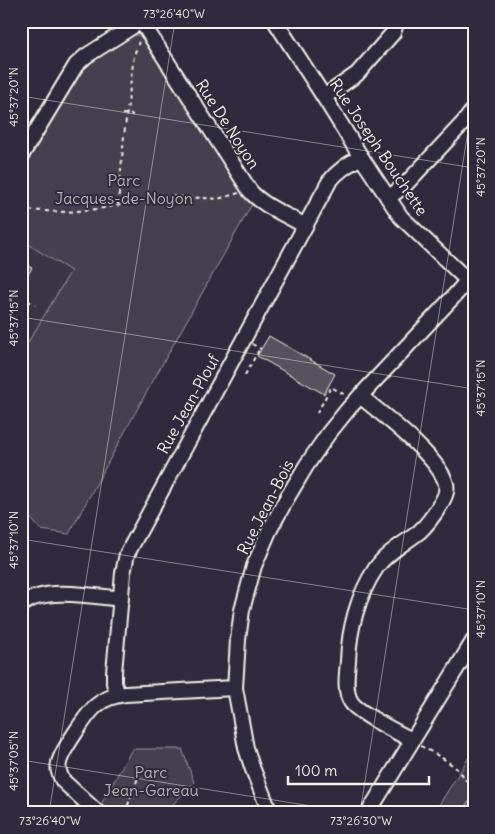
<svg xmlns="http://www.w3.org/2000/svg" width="495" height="834" font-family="Delius,sans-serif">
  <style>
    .built { fill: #3b3647 }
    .green { fill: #454050; stroke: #9c989c }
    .water { fill: #6a6670; stroke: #a19ea0 }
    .building { fill: #56525f; stroke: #f4f1e8 }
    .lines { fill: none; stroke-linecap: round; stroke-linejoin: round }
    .minor-casing { stroke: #f4f1e8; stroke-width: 18 }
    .path { stroke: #f4f1e8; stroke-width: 2; stroke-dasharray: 4 4; stroke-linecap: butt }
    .minor { stroke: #2f2a3d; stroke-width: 14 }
    .ticks { fill: none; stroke: #f4f1e8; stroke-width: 1; stroke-opacity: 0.45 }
    .labels { text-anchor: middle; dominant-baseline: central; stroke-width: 4; stroke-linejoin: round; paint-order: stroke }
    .street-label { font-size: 16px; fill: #f4f1e8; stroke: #2f2a3d }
    .park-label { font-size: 16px; fill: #b7b3b3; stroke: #2f2a3d }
    .neatline { fill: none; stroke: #f4f1e8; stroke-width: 2 }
    .ticks-label { font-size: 12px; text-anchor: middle; fill: #f4f1e8 }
  </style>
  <rect width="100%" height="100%" fill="#2f2a3d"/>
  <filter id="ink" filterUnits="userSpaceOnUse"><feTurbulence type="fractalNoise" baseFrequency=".02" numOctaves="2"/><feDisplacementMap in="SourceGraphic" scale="10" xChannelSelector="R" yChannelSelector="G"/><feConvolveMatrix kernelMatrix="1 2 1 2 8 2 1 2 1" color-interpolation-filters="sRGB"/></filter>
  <g filter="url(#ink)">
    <path class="built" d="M21,240L72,271L21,354Z"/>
    <g class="green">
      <path d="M134,35H138L142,38L242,192L252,204L140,404L69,534L41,530L21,507V354L71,271L21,240V170L84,67Z"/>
      <path d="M132,749H182L194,782L165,813H108L100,806Z"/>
      <path d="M474,749V798L467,804L461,813H434Z"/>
    </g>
    <path class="water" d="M474,798V813H461L467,803Z"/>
    <g class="building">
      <path d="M21,262L32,268L21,286Z"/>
      <path d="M269,336L335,374L324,394L257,356Z"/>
    </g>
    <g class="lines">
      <defs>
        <g id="minor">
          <path d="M141,21L250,191C263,206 287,215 305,226"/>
          <path d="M275,21L324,97L361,157L401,217L467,280"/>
          <path d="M324,97L357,74L393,33L397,21"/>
          <path d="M21,156L76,65L86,56L141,21"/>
          <path d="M388,198L404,186L464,122L474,109"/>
          <path d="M360,396C382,414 440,458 446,484C448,492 444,499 440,505C434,515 428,524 419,532C405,543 386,553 376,568C358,595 349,629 348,661C347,673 344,691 351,702C357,712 400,734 412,740"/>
          <path d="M21,605C44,586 92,596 121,599"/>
          <path d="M118,695L114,683V672L123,573L127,554L329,182C338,170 349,164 361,157"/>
          <path d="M98,813L63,781C60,775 57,770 59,763C61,752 88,712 97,705C105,698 116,695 126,694L235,688"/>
          <path d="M270,813L252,767L246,748L235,688L238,640L242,610L254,566L269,531L287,498L306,466L328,434L349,408L455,295L474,273"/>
          <path d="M368,813L474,640"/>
        </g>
      </defs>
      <use href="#minor" class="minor-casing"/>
      <g class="path">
        <path d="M122,114L133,115"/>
        <path d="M118,204L124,136L134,55L138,45L139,39"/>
        <path d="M21,210L67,212L98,209L169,196L218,199L239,193"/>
        <path d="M21,296L35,305"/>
        <path d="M252,344L261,349"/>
        <path d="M245,375L260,348"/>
        <path d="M317,413L331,387L345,395"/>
        <path d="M421,746C436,755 459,765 466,781"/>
        <path d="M125,813L139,775"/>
      </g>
      <use href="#minor" class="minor"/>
    </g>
  </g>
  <path class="ticks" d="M21,96L474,168M21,317L474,389M21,539L474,610M21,760L356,813M49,813L175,21M360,813L474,93"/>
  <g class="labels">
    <g class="street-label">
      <text transform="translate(228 124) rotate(57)">Rue De Noyon</text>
      <text transform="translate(379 147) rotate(56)">Rue Joseph Bouchette</text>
      <text transform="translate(188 404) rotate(-61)">Rue Jean-Plouf</text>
      <text transform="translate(265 507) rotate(-63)">Rue Jean-Bois</text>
    </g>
    <g class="park-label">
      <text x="124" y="180">Parc<tspan x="124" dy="18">Jacques-de-Noyon</tspan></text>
      <text x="151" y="772">Parc<tspan x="151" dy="18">Jean-Gareau</tspan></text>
    </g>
  </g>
  <rect width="495" height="834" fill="none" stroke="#2f2a3d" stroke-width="55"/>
  <path d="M288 776v8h141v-8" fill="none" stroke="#f4f1e8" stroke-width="2.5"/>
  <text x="295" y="776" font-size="15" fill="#f4f1e8" stroke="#2f2a3d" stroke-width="4" paint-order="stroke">100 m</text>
  <rect x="28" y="28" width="440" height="778" class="neatline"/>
  <g class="ticks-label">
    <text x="174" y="18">73°26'40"W</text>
    <text transform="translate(14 97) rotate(-90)" y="4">45°37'20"N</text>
    <text transform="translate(481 167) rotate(-90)" y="4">45°37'20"N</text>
    <text transform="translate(14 318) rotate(-90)" y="4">45°37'15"N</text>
    <text transform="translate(481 388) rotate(-90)" y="4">45°37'15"N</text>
    <text transform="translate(14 540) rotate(-90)" y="4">45°37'10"N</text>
    <text transform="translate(481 609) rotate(-90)" y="4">45°37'10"N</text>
    <text transform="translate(14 761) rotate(-90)" y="4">45°37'05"N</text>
    <text x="50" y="825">73°26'40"W</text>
    <text x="361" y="825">73°26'30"W</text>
  </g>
</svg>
